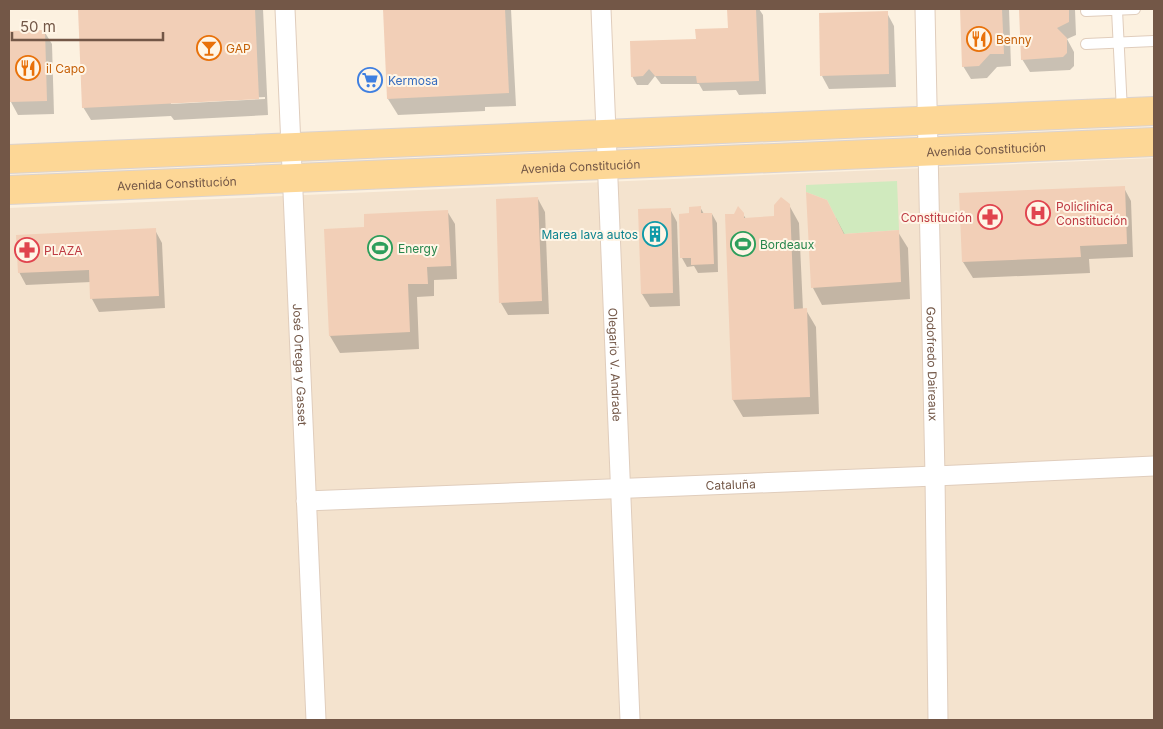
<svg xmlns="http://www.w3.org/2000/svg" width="1163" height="729" font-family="Inter,sans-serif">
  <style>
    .residential { fill: #f4e3ce }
    .green { fill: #d0eabe }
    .shadow { fill: #0003; fill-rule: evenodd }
    .building { fill: #f2cfb7 }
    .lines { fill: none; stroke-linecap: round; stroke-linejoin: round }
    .service-casing { stroke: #e0cdbc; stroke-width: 12 }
    .minor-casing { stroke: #e0cdbc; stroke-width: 21 }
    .primary-casing { stroke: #dbd3cf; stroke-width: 30 }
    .service { stroke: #fff; stroke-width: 10 }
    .minor { stroke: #fff; stroke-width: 19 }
    .primary { stroke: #fdd796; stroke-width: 28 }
    .labels { text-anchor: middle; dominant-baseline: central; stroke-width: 4; stroke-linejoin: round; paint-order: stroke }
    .food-label { font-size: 12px; fill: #c56008; stroke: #fff5e6; text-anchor: start }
    .shop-label { font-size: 12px; fill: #366cbe; stroke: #fff5e6; text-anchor: start }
    .street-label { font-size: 12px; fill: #735747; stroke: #fff5e6 }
    .health-label { font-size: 12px; fill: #be3a42; stroke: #fff5e6; text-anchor: start }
    .culture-label { font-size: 12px; fill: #0d838f; stroke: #fff5e6; text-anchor: end }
    .leisure-label { font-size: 12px; fill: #27864d; stroke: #fff5e6; text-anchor: start }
  </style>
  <rect width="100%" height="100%" fill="#fcf1e0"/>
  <path class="residential" d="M1154,158V720H9V208Z"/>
  <path class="green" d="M897,181L899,230L844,234L827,200L806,192V185Z"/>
  <g class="shadow">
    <path d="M79,9H263L268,115L174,120L171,116L91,120L83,107ZM265,97V99L171,104V102Z"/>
    <path d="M384,9H511L516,106L485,107V111L398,115L388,99Z"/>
    <path d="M728,9H759L763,15L766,94L739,95L736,90L703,91L699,84H661L655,76L648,85H637L632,76L697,41L729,30Z"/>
    <path d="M961,9H1009L1011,66L997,67L987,78L971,79L963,66Z"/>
    <path d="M1020,9H1075L1076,35L1067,39L1074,52V66L1070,70L1030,72L1022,59Z"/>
    <path d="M887,13L894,26L896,87L829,89L822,76Z"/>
    <path d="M44,31L52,44L54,114L18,115L11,102L9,32Z"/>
    <path d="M1124,188L1131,201L1133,257L1089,259L1090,273L973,278L963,262Z"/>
    <path d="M538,199L545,212L549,314L508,315L501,303Z"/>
    <path d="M789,205L799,223L803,310H806L816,327L819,414L743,417L733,400L726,215L743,214L746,219L776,217Z"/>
    <path d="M700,207L704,214H712L717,223L718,272L698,273L694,266L687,267L682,258L680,215L690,214Z"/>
    <path d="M670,209L677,222L680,306L650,307L642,294Z"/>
    <path d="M447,211L455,224L457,279L434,280V296L417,297L419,349L340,353L330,336L325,230L366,228Z"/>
    <path d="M836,218L845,235L898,232L908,248L910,299L822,305L813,288Z"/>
    <path d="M155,230L162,243L165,308L99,312L92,299L91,282L26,285L19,272Z"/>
  </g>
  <g class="building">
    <path d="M78,9H255L259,99L82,108Z"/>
    <path d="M383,9H505L509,93L387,99Z"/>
    <path d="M727,9H756L759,81L697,83L696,76H655L649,69L643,76L631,77L630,41L696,39L695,29L728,28Z"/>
    <path d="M960,9H1002L1004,54H990L979,66L962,67Z"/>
    <path d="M1019,9H1069V22L1057,28L1067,38V53L1063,57L1021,60Z"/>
    <path d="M888,11L889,74L820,76L819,13Z"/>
    <path d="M45,30L47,101L10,102L9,31Z"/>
    <path d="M1125,186L1127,244L1080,246L1081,257L962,262L959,193Z"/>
    <path d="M806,192L827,200L844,234L899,230L901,282L811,288Z"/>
    <path d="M538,197L542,301L499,303L496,199Z"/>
    <path d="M781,197L790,204L794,309L807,308L810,397L732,400L725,214H734L738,206L744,213V218L774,216V205Z"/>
    <path d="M701,206V213H712L714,264L691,265V258H680L679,214L689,213V207Z"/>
    <path d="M671,208L673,293L641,294L638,209Z"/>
    <path d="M448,210L451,266L427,267L428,284H408L410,332L329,336L324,229L364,227V214Z"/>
    <path d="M156,228L159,296L90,299L89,270L18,273L16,235Z"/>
  </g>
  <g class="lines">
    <defs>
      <g id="service">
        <path d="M1117,10L1122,111"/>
        <path d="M1086,11L1135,9"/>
        <path d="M1086,44L1154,41"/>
      </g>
      <g id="minor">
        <path id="s1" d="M285,9L316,720"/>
        <path id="s2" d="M601,9L630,720"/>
        <path id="s3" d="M925,9L935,476L938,720"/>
        <path id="s4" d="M306,501L935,476L1154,466"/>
      </g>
      <g id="primary">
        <path d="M9,159L1154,111"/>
        <path id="s5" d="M9,190L1154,142"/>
      </g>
    </defs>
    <use href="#service" class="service-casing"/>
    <use href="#minor" class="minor-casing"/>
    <use href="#primary" class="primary-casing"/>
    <use href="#service" class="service"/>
    <use href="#minor" class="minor"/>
    <use href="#primary" class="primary"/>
  </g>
  <defs>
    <symbol id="restaurant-ring" viewBox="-11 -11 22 22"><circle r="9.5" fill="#fff5e6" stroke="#e8710a" stroke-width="1.5"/><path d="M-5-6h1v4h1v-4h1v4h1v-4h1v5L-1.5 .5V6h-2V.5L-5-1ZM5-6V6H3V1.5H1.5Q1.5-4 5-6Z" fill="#e8710a"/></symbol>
    <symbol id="bar-ring" viewBox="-11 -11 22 22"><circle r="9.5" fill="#fff5e6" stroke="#e8710a" stroke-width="1.5"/><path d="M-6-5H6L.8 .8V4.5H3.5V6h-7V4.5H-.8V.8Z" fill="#e8710a"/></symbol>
    <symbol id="supermarket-ring" viewBox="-11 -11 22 22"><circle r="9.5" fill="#fff5e6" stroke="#3f7fe0" stroke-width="1.5"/><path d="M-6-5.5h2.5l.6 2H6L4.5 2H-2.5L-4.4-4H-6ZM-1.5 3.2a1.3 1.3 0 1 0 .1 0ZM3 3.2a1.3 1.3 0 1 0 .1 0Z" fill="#3f7fe0"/></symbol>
    <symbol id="hospital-ring" viewBox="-11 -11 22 22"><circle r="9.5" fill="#fff5e6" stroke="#e0444e" stroke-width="1.5"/><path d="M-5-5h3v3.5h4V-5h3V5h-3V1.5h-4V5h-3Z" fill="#e0444e"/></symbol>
    <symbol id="pharmacy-ring" viewBox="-11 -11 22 22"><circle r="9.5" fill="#fff5e6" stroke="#e0444e" stroke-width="1.5"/><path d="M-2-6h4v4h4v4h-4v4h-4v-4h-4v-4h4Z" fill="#e0444e"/></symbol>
    <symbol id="building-ring" viewBox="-11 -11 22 22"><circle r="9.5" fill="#fff5e6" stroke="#0f9aa8" stroke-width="1.5"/><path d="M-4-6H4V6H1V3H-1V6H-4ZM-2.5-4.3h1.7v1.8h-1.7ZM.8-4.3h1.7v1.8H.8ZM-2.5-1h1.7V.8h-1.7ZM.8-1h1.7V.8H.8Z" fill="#0f9aa8"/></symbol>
    <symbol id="stadium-ring" viewBox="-11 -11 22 22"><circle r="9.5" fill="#fff5e6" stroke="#2e9e5b" stroke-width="1.5"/><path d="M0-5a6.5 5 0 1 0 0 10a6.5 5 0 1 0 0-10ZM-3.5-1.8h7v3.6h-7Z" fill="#2e9e5b"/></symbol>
  </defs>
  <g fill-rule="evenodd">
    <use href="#restaurant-ring" x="965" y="25" width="28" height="28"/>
    <use href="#bar-ring" x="195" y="34" width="28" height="28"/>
    <use href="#restaurant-ring" x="14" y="54" width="28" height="28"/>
    <use href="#supermarket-ring" x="356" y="66" width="28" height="28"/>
    <use href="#hospital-ring" x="1024" y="199" width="28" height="28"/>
    <use href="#pharmacy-ring" x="976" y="203" width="28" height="28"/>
    <use href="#building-ring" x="641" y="220" width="28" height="28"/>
    <use href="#stadium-ring" x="729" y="230" width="28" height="28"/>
    <use href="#stadium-ring" x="366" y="234" width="28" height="28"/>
    <use href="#pharmacy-ring" x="13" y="236" width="28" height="28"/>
  </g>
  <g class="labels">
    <g class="food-label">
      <text x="996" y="39">Benny</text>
      <text x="226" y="48">GAP</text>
      <text x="46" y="68">il Capo</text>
    </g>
    <g class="shop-label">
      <text x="388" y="80">Kermosa</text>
    </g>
    <g class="street-label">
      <text stroke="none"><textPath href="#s5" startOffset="978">Avenida Constitución</textPath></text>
      <text stroke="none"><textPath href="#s5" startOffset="572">Avenida Constitución</textPath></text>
      <text stroke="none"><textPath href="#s5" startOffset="168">Avenida Constitución</textPath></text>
      <text stroke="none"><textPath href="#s1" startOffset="356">José Ortega y Gasset</textPath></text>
      <text stroke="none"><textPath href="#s2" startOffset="356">Olegario V. Andrade</textPath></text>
      <text stroke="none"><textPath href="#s3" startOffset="355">Godofredo Daireaux</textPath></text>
      <text stroke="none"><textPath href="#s4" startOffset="425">Cataluña</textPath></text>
    </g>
    <g class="health-label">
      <text x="1056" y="206">Policlinica<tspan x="1056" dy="14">Constitución</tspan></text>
      <text x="972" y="217" text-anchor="end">Constitución</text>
      <text x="44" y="250">PLAZA</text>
    </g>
    <g class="culture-label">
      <text x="638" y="234">Marea lava autos</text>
    </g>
    <g class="leisure-label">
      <text x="760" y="244">Bordeaux</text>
      <text x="398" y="248">Energy</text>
    </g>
  </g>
  <rect width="1163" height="729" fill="none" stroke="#735747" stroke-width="20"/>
  <path d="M12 32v8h151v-8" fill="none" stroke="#735747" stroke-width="2.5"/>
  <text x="20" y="32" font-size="15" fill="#735747" stroke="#fff5e6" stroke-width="4" paint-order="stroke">50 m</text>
</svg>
